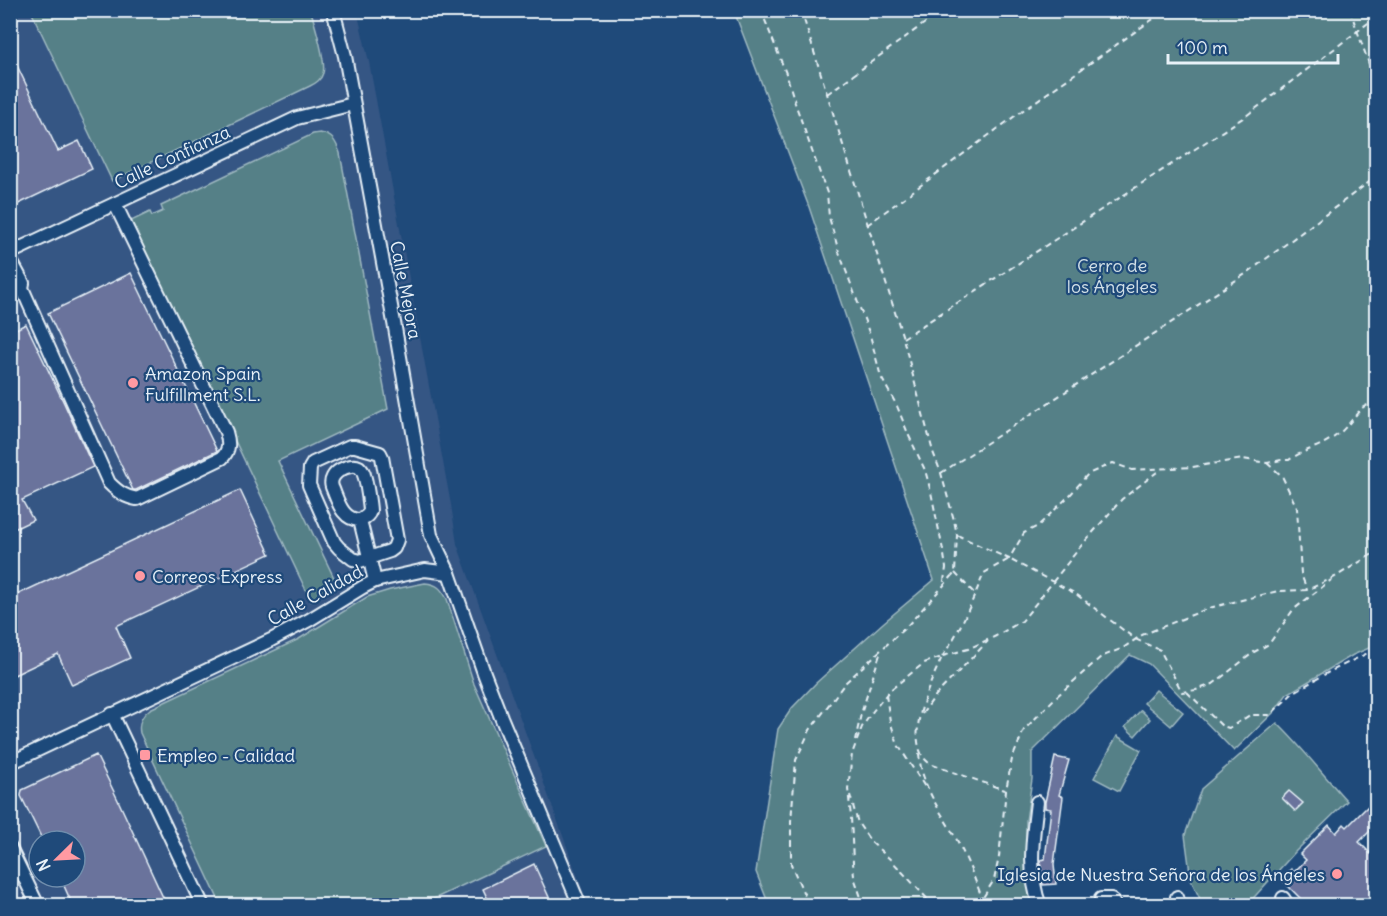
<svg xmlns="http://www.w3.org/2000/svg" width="1387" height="916" font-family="Delius,sans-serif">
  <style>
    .built { fill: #365684; fill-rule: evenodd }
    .green { fill: #558087; stroke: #9eb8c0; stroke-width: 1.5 }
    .building { fill: #6a739c; stroke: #e8f1f8; stroke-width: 1.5 }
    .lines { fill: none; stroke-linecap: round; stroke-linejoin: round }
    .minor-casing { stroke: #e8f1f8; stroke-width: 16 }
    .path { stroke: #e8f1f8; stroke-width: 2; stroke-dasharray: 6 4.5; stroke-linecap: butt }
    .minor { stroke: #1f4a7a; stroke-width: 12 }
    .poi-dot { fill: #ff9aa2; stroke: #1f4a7a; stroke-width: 2 }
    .labels { text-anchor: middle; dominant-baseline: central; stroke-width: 4.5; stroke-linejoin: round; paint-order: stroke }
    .street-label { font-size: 18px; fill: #e8f1f8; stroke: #1f4a7a }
    .park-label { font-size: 18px; fill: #d2e0e7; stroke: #1f4a7a }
    .poi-label { font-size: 18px; fill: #e8f1f8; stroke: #1f4a7a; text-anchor: start }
  </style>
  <rect width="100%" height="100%" fill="#1f4a7a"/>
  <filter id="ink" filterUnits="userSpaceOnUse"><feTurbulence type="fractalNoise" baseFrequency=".0167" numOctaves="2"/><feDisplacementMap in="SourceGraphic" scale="12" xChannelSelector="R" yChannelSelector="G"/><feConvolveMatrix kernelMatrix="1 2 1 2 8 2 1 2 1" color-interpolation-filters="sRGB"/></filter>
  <g filter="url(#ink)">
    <path class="built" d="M10,11H357L369,62L451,505L457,544L588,905H11ZM39,841H75V877H39Z"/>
    <g class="green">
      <path d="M31,11H311C314,23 327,62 323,73C321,80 316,83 310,86L112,181Z"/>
      <path d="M734,11H1376V645L1353,655L1287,694L1274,712L1234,751L1149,664L1130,655L1032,752V779L1026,821V876L1034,905H769L756,872L778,729L792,708L816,683L883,623L934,580L809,207Z"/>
      <path d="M320,133C333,135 336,142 340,153L388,409L278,461L337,584L311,601L131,221L150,212L152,216L163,211L161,206L313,134Z"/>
      <path d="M425,583C437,584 441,588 447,599L474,684L546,846L421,905H221L140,733C138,723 141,716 150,709L299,639L367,597L390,590Z"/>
      <path d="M1156,690L1183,712L1171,726L1144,703Z"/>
      <path d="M1141,710L1150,719L1135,736L1125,727Z"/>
      <path d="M1277,723C1302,747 1323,775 1347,801L1296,851L1247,905H1203L1191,880L1185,835L1201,789Z"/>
      <path d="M1117,736L1141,750L1119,791L1094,778Z"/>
    </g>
    <g class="building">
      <path d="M10,51L58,151L79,141L92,169L10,208Z"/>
      <path d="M131,273L217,451L136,490H133L48,313Z"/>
      <path d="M26,324L64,403L93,467L22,500L33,520L10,531V332Z"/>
      <path d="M240,490L270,554L116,626L130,658L72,685L58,654L10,677V598Z"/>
      <path d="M96,755L117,798L167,906H73L60,877H75V841H43L21,796L22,790Z"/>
      <path d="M1055,757L1069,760L1059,795L1063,797L1054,864L1056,884L1043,885L1040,860L1045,859L1051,809L1045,808V802Z"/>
      <path d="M1289,791L1303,803L1295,811L1282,798Z"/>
      <path d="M1372,802L1377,807V824L1359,842L1377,860V897L1368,906H1308L1281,879L1291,869L1294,872L1306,860L1300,854L1329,825L1336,833L1344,824L1347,827Z"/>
      <path d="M534,864L553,906H491L483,889Z"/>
    </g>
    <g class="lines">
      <defs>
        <g id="minor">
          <path d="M333,10L345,56L395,328L431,535L449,573L484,673L501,717L580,906"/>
          <path d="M10,253L297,118L353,104"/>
          <path d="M10,259L23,283L22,288L109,483C118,492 125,497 137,499L222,458C230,450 229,442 226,432L115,204"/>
          <path d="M350,446H355L380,453L382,457L397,540L394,548L390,551L360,561L353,559L339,548L334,542L309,485L310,468L313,463Z"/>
          <path d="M360,520C342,520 338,501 332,487C327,473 350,462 359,467C361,469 364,472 364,475C366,479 370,507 370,511C368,517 364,518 360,520L375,581"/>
          <path d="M112,714L203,906"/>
          <path d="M10,763L271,640L309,620L363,587L375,581L425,570L449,573"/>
          <path d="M1037,802C1033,836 1027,872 1040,906"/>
          <path d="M10,848L38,906"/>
          <path d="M1177,897L1179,906"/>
          <path d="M1283,898L1288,906"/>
          <path d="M1101,906V899H1111L1115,906"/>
        </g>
      </defs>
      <use href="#minor" class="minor-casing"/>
      <g class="path">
        <path d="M761,10L787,76L795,103L827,193L829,217L839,252L870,335L881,377L897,406L909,436L925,470L931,492L944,555L946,568L943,587"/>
        <path d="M801,10L903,338L933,452L941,473L954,520L957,535L955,573L907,626L845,683L810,730L796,760L791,821V864L803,892L811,906"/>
        <path d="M1350,10L1376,84"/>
        <path d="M827,94L943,10"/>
        <path d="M867,225L1019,113L1166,10"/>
        <path d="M903,338L1246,116L1376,17"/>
        <path d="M1267,463L1282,476L1297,508L1301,574L1307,590"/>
        <path d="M941,473L1247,273L1376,177"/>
        <path d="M957,535L1009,559L1024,533L1038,526L1070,495L1088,474L1113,463L1132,470L1192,467L1243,459L1267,463L1281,460H1289C1301,451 1318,448 1331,439C1344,432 1351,420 1361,409C1365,405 1372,404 1376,399"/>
        <path d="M955,573L975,594"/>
        <path d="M943,656L968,649L996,636L1022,621L1081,546L1122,499L1161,469"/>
        <path d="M942,657C960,631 972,602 984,573L1009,559L1076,594L1135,639L1160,650L1182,692L1196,690L1213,684L1254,652L1269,644L1293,610L1331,580"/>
        <path d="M1187,692L1222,726L1229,728L1250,715H1270L1294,692L1329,672L1376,649"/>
        <path d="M886,695L890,721L898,745L925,787"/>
        <path d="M922,714L936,695L988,641"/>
        <path d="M855,741L861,714L881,651"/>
        <path d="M919,753C921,787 942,813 958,842C967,860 975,879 982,898"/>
        <path d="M850,795L858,823L871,842L892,861L934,906"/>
        <path d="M864,906L854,877L853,862L851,817L848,789L852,754L862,727L873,711L889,691L924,663L942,657C931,682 909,726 921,753C923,758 927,761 930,764L1005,790"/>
        <path d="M979,906V904L994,880L999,857L1006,790L1012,759L1024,730L1057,696L1101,657L1123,648L1142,635L1209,608L1278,591L1307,590L1335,577L1376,552"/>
      </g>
      <use href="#minor" class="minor"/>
    </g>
  </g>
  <g class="poi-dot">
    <circle cx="133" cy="383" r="6"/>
    <circle cx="140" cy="576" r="6"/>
    <rect x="139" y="749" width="12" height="12" rx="3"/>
    <circle cx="1337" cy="874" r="6"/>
  </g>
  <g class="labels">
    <g class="street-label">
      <text transform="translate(172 157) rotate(-25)">Calle Confianza</text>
      <text transform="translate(406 290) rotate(79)">Calle Mejora</text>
      <text transform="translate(315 595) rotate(-29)">Calle Calidad</text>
    </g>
    <g class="park-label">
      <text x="1112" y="265">Cerro de<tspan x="1112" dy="21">los Ángeles</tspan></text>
    </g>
    <g class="poi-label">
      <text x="145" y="373">Amazon Spain<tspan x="145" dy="21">Fulfillment S.L.</tspan></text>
      <text x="152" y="576">Correos Express</text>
      <text x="157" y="755">Empleo - Calidad</text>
      <text x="1325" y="874" text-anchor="end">Iglesia de Nuestra Señora de los Ángeles</text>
    </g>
  </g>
  <rect width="1387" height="916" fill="none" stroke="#1f4a7a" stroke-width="36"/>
  <rect x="18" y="18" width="1351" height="880" fill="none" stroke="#e8f1f8" stroke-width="2" filter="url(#ink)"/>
  <g transform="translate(57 859) rotate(246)"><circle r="28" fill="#1f4a7a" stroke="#6f8dac" stroke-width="1.5"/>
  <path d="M0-4.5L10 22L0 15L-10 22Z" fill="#ff9aa2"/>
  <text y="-9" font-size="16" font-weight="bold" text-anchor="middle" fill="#e8f1f8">N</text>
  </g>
  <path d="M1168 54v9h170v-9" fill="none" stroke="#e8f1f8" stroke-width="3"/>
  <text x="1177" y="54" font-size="18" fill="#e8f1f8" stroke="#1f4a7a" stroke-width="4.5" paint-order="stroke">100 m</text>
</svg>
